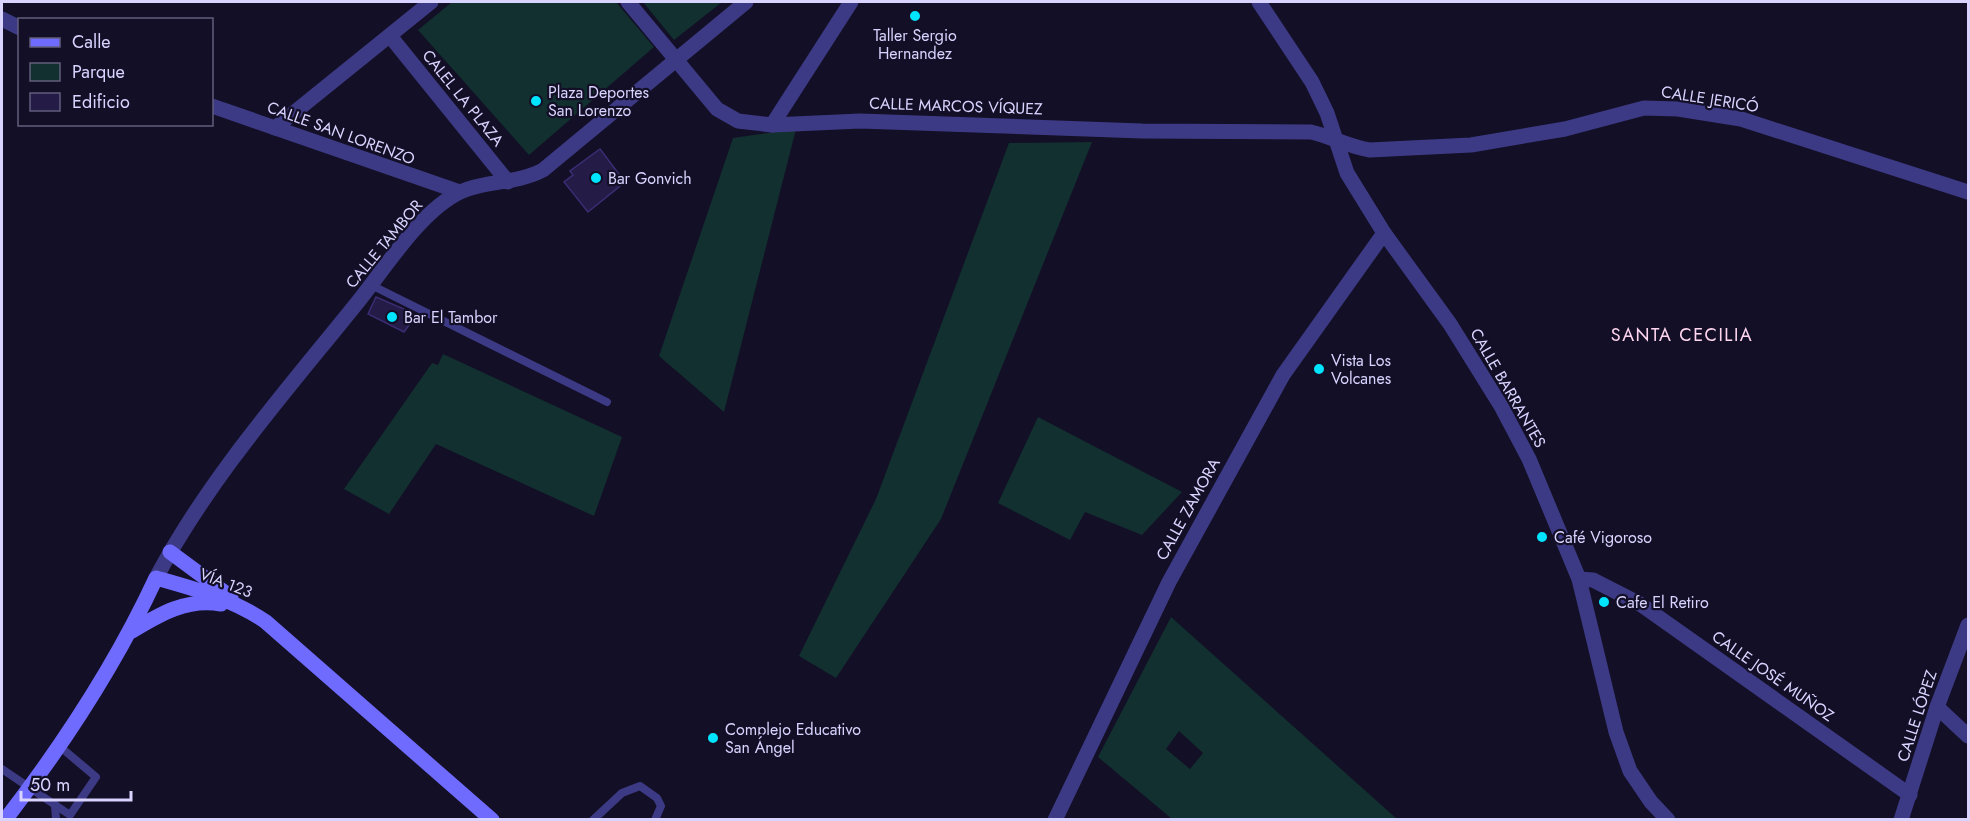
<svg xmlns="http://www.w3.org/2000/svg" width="1970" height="821" font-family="Jost,sans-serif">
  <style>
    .green { fill: #12302f; fill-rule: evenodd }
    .building { fill: #241b47; stroke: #3b2d73; stroke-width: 1.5 }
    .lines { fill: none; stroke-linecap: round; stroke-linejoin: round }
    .lane { stroke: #3d3a85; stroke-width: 8 }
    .street { stroke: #3d3a85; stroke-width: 15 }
    .secondary { stroke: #6f6bff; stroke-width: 15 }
    .poi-dot { fill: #00e5ff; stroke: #130f26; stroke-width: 2 }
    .labels { text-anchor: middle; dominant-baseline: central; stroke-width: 4.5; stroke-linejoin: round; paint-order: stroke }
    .poi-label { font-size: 16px; fill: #d9d4ff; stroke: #130f26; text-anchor: start }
    .street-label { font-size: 16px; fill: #d9d4ff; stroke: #130f26 }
    .neighbourhood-label { font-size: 18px; letter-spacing: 1.5px; fill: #ffd6f0; stroke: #130f26 }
  </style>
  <rect width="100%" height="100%" fill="#130f26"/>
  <g class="green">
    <path d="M452,2H616L654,47L529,155L418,30Z"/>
    <path d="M643,2H722L674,40Z"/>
    <path d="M796,129L724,412L659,356L733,138Z"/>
    <path d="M1092,142L941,519L836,678L799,656L876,499L1009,143Z"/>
    <path d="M443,354L622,437L594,516L436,444L389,514L344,489L432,363L438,365Z"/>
    <path d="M1038,417L1182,492L1142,535L1085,512L1070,540L998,503Z"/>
    <path d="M1171,617L1397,819H1172L1098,757ZM1179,731L1203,753L1190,769L1166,749Z"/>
  </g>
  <g class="building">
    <path d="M600,149L625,182L588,212L564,182L573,175L570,171Z"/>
    <path d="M376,297L404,309L412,321L404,332L368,314Z"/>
  </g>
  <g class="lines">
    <g class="lane">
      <path d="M371,285L607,402"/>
      <path d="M2,769L70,815L96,777L58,745"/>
      <path d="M55,805L56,820"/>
      <path d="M593,820L622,793L640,786L657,798L661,806L655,820"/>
    </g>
    <g class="street">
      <path d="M628,2L717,109L738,121L772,125L860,121L1142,131L1311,132C1332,137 1350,147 1370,150L1471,145L1565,129L1644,108L1678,109L1741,119L1968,192"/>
      <path d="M1259,2L1312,82L1327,113L1347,173L1384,233L1450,324L1501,406L1529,459L1579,579L1616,732L1630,771L1651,802L1668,820"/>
      <path d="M2,19L20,28"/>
      <path d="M390,36L508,182"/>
      <path d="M212,106L460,192"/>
      <path d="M772,125L851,2"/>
      <path d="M275,128L431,2"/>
      <path d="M156,578C210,476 289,388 361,298C387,265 421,211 460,192C486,180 517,184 543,170L746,2"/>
      <path d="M1579,579L1593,580L1640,604L1910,795"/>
      <path d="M1937,707L1968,736"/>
      <path d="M1055,820L1169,582L1283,375L1384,233"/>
      <path d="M1901,820L1937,707L1968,625"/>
    </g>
    <g class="secondary">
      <path d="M170,552L231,597"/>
      <path d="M132,631C160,614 187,598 221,604"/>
      <path d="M5,820C63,745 116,664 156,578C195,589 233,599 266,622L492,820"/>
    </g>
  </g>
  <g class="poi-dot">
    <circle cx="915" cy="16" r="6"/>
    <circle cx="536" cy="101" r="6"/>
    <circle cx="596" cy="178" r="6"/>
    <circle cx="392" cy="317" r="6"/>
    <circle cx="1319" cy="369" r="6"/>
    <circle cx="1542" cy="537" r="6"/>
    <circle cx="1604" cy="602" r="6"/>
    <circle cx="713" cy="738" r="6"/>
  </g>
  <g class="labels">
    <g class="poi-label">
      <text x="915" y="35" text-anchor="middle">Taller Sergio<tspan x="915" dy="18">Hernandez</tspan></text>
      <text x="548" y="92">Plaza Deportes<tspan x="548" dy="18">San Lorenzo</tspan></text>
      <text x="608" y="178">Bar Gonvich</text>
      <text x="404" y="317">Bar El Tambor</text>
      <text x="1331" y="360">Vista Los<tspan x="1331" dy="18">Volcanes</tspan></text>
      <text x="1554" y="537">Café Vigoroso</text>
      <text x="1616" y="602">Cafe El Retiro</text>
      <text x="725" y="729">Complejo Educativo<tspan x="725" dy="18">San Ángel</tspan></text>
    </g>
    <g class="street-label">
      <text transform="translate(463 98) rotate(51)">CALEL LA PLAZA</text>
      <text transform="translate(1710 99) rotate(9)">CALLE JERICÓ</text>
      <text transform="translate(956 106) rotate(2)">CALLE MARCOS VÍQUEZ</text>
      <text transform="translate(341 133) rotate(20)">CALLE SAN LORENZO</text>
      <text transform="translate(384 244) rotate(-50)">CALLE TAMBOR</text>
      <text transform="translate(1508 388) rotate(60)">CALLE BARRANTES</text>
      <text transform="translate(1188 509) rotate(-61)">CALLE ZAMORA</text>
      <text transform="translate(226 583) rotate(21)">VÍA 123</text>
      <text transform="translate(1773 676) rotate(35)">CALLE JOSÉ MUÑOZ</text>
      <text transform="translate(1917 716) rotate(-72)">CALLE LÓPEZ</text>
    </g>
    <g class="neighbourhood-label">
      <text x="1682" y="335">SANTA CECILIA</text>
    </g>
  </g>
  <rect width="1970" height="821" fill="none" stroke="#d9d4ff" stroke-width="6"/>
  <rect x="18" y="18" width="195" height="108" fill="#130f26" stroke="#625e7d" stroke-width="1.5"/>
  <rect x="30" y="38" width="30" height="9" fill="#6f6bff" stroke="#625e7d" stroke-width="1.5"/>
  <text x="72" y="48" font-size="18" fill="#d9d4ff">Calle</text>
  <rect x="30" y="63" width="30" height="18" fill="#12302f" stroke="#625e7d" stroke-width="1.5"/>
  <text x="72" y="78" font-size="18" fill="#d9d4ff">Parque</text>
  <rect x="30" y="93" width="30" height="18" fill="#241b47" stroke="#625e7d" stroke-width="1.5"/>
  <text x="72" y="108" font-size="18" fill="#d9d4ff">Edificio</text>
  <path d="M21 791v9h110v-9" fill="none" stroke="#d9d4ff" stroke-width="3"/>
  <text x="30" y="791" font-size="18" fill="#d9d4ff" stroke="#130f26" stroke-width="4.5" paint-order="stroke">50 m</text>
</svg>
